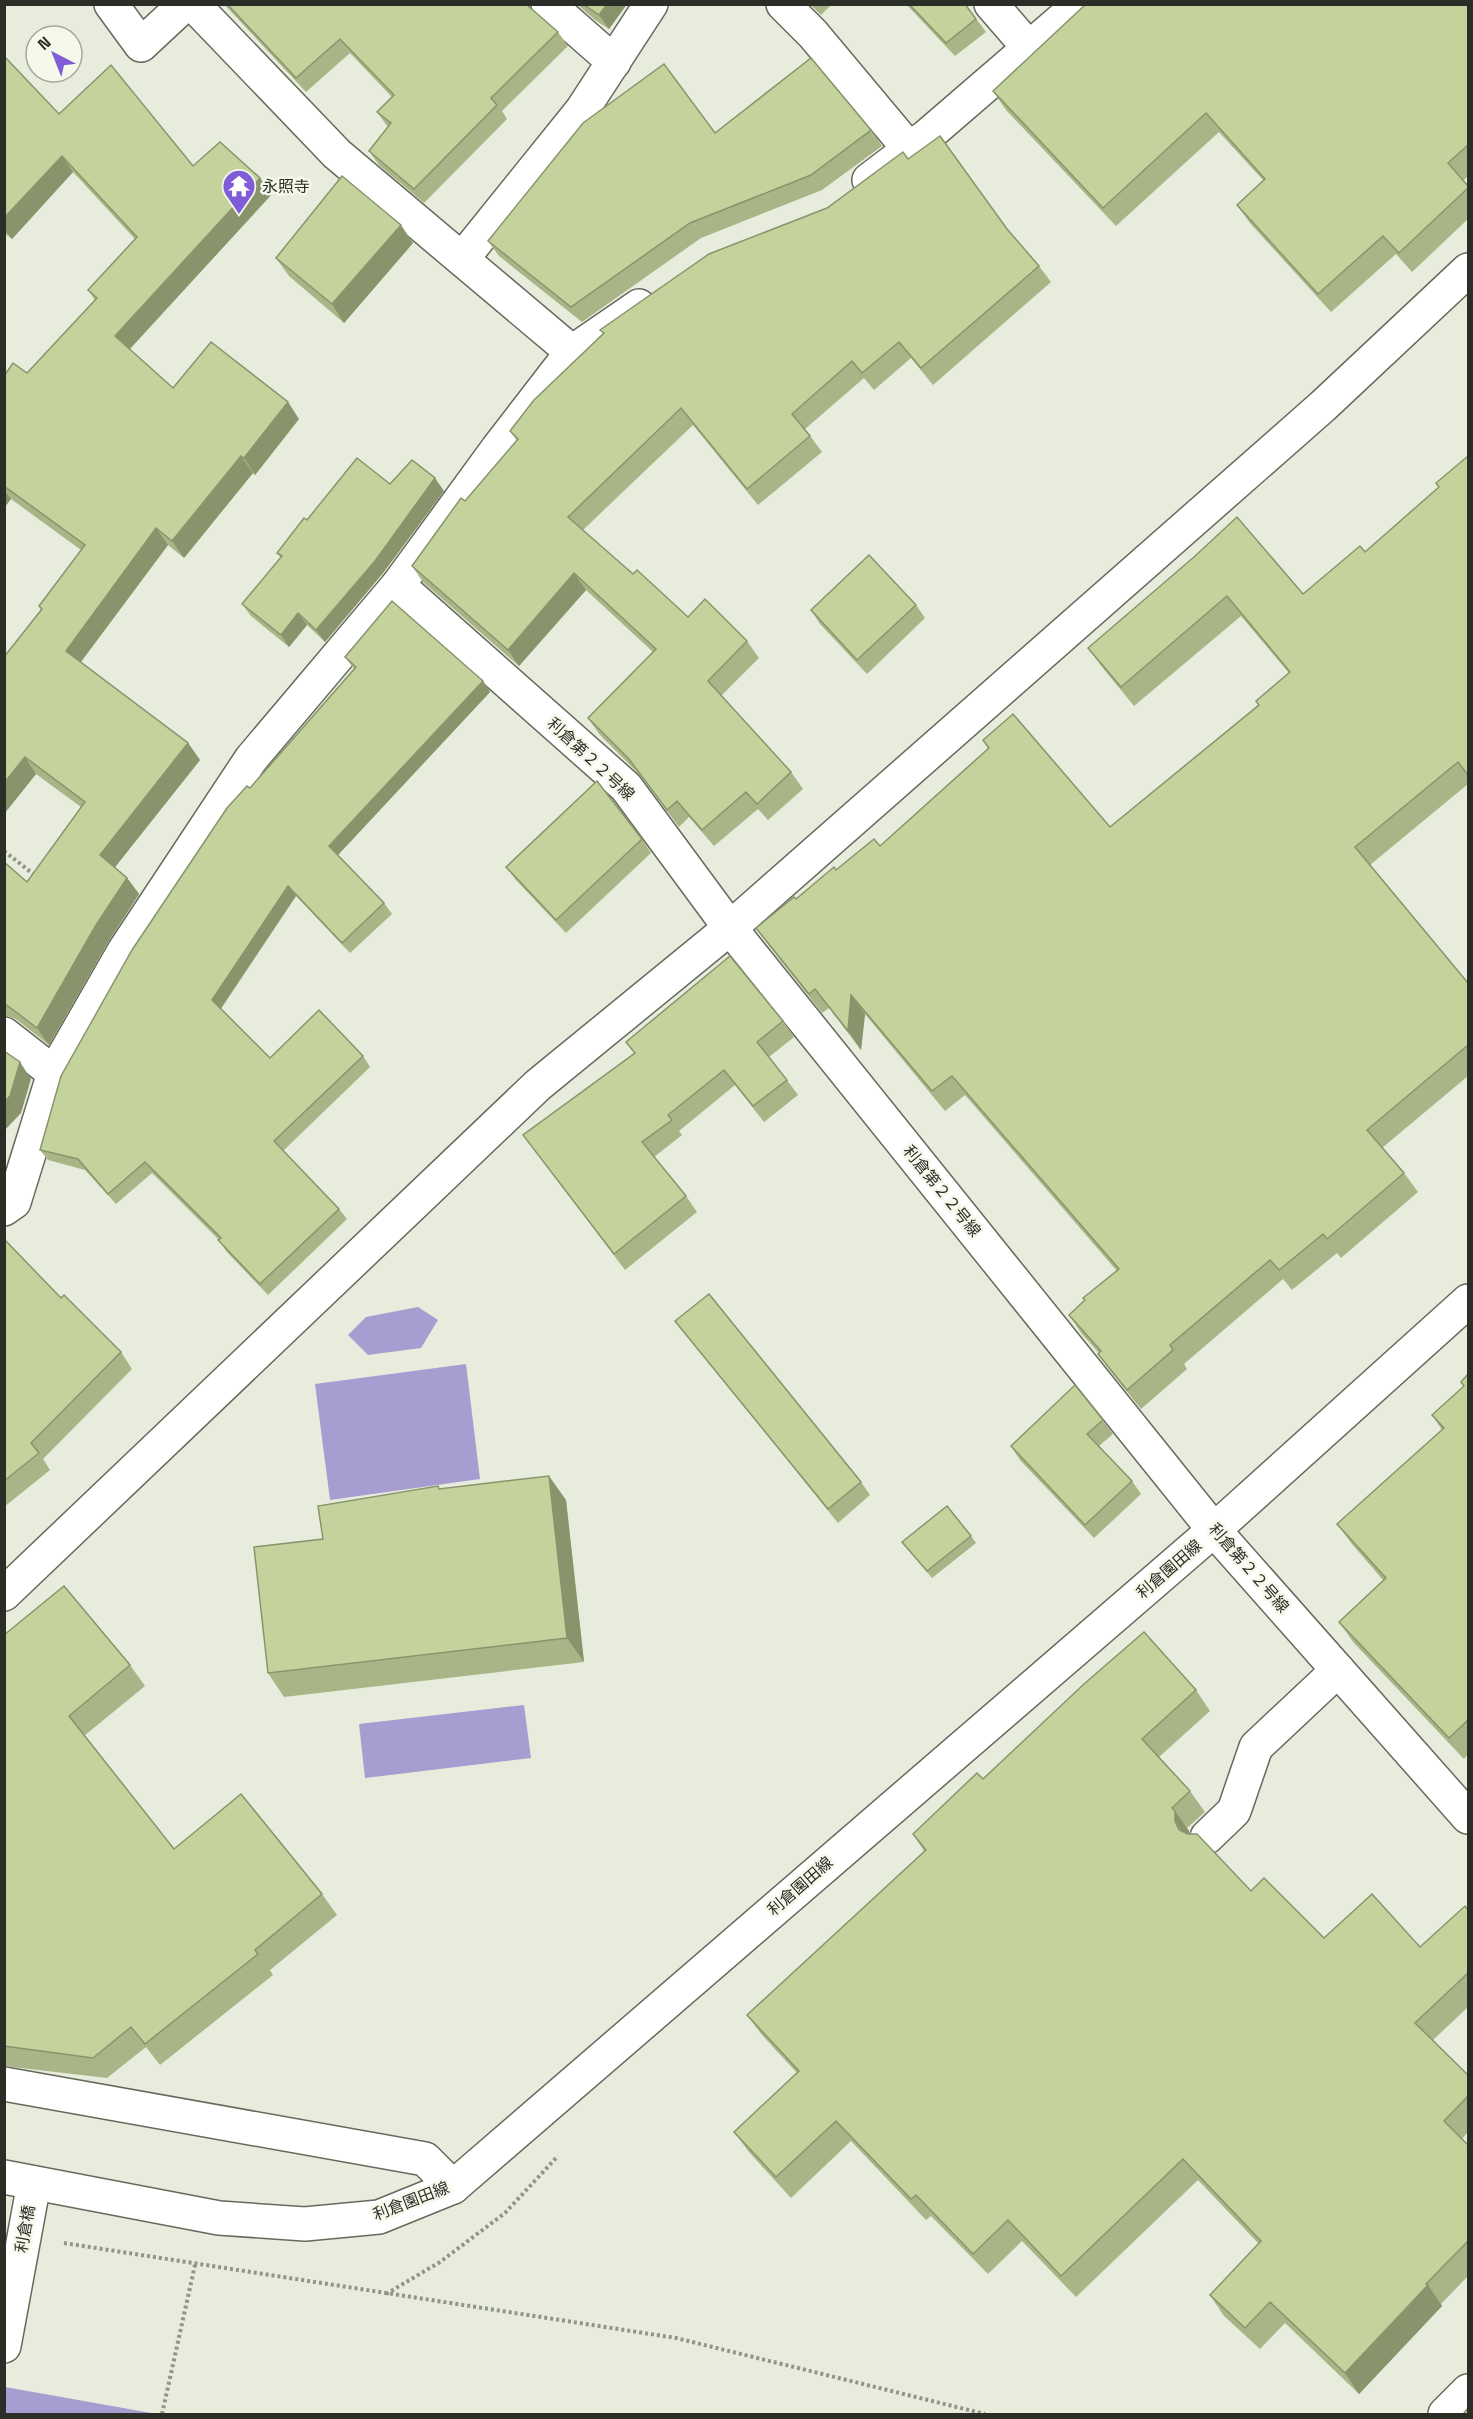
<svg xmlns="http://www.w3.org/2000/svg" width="1473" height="2419" font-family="'Space Grotesk','Noto Sans JP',sans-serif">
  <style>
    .water { fill: #a79dd1 }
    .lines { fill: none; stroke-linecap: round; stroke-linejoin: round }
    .minor-casing { stroke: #666a5c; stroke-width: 36 }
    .path { stroke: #909489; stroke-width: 4; stroke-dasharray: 3 3; stroke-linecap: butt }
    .minor { stroke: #fff; stroke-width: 33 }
    .wall { fill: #a9b586 }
    .shaded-wall { fill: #89946d }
    .building { fill: #c4d39c; stroke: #89946d; stroke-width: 1.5 }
    .labels { text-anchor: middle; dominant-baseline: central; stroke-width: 5; stroke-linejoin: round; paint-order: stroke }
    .poi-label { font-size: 16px; fill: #2b2d27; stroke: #f5f9ea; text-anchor: start }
    .street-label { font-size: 16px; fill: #2b2d27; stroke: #f5f9ea }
  </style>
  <rect width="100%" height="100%" fill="#e7ecdc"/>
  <g class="water">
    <path d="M418,1307L438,1320L421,1348L368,1355L348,1335L366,1317Z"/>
    <path d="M466,1364L480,1479L330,1500L315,1384Z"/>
    <path d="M524,1705L531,1758L365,1778L359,1724Z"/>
    <path d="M4,2387H5L157,2414H5Z"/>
  </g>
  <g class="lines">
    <defs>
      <g id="minor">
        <path d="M111,4L141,45L185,4"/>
        <path d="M193,4L337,154L572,352"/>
        <path d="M548,4L614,62"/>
        <path d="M783,4L813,34L910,150"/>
        <path d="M991,4L1029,48"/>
        <path d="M869,180L927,136L1080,4"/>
        <path d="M462,259L582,110L651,4"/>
        <path d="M398,585L626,787L730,928L1214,1530L1468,1817"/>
        <path d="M4,1034L54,1073"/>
        <path d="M4,1209L14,1202L54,1073L124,951L251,759L398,585L498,448L572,352L639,306"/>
        <path d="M4,1594L538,1085L730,928L1323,406L1468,270"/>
        <path d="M1207,1837L1234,1811L1256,1747L1338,1670"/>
        <path d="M4,2084L425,2159L453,2187"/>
        <path d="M4,2177L219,2218L305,2224L379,2217L453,2187L1214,1530L1468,1301"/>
        <path d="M4,2346L34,2183"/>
        <path d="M1445,2414L1468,2391"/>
      </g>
    </defs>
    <use href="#minor" class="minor-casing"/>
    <g class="path">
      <path d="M4,851L37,877"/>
      <path d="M64,2243L676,2338L985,2414"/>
      <path d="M386,2294L440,2262L505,2213L557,2157"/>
      <path d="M162,2414L195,2265"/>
    </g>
    <use href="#minor" class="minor"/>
  </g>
  <g class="wall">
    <path d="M224,4H530V8L558,32L568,46L502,111L507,119L424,203L379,165L369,151L388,127L377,112L392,97L350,53L306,92Z"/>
    <path d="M577,4H627L609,29L595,20Z"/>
    <path d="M810,4H832L821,15Z"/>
    <path d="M906,4H965L986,32L955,56Z"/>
    <path d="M1468,4V176L1464,180L1468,186V219L1412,272L1396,254L1331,312L1250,223L1237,205L1263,180L1219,132L1116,226L1006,110L993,91Z"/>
    <path d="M4,56L59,114L193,166L272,194L130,349L173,388L299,419L255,475L253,473L184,558L168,545L81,662L188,743L200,760L115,867L127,878L139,894L108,942L49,1045L16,1019L7,1016H4V862L27,882L81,807L36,774L4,814V657L41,610L39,606L81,550L11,499L4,508V376L27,373L95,300L88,290L135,239L73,172L12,239L4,233Z"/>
    <path d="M871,130L882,146L822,190L701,238L582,322L499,256L488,241L715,133Z"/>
    <path d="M908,159L1007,229L1039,266L1051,282L933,385L911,358L874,390L864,378L805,429L822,452L758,505L693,425L583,530L633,574L688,617L747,641L759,658L721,696L791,772L803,789L768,820L758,809L714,846L689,817L679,827L641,776L600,735L588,718L653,652L586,590L519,666L423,582L412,566L465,501L517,441L510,431L603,334L600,330L827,208Z"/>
    <path d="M413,243L344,323L289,276L276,258Z"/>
    <path d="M1468,456V784L1370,865L1468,983V1076L1382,1148L1404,1173L1418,1192L1341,1258L1337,1253L1292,1290L1283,1279L1184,1364L1187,1369L1141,1409L1112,1373L1098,1354L1099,1353L1082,1334L1069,1315L1117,1271L965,1095L945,1111L865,1014L861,1050L829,1008L822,1013L770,947L756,928L836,870L880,846L988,748L983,740L1110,827L1258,705L1289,673L1241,616L1134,706L1102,667L1088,648L1194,557L1303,594L1365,552L1438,488Z"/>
    <path d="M390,484L444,491L383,573L325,642L307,625L289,647L251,616L242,604L281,558L277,553L307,520Z"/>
    <path d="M916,605L925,618L867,674L820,624L811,610Z"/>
    <path d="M345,657L483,681L490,692L338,855L384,903L392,914L350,953L296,896L221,1009L270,1058L363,1056L370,1067L283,1151L339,1209L347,1219L268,1295L226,1251L219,1240L152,1173L116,1204L85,1170L48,1160L40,1150L250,788L354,669Z"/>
    <path d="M642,839L651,853L566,933L516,880L506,867Z"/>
    <path d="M783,1021L794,1037L769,1057L787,1080L798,1095L764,1122L735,1085L679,1131L682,1135L654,1157L686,1196L697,1212L625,1270L523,1135L634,1053L626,1042Z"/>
    <path d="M4,1239L61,1298L121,1352L132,1369L43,1459L50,1470L4,1507Z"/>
    <path d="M675,1321L861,1482L870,1495L838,1523L685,1334Z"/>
    <path d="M1468,1374V1754L1464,1759L1354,1643L1339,1622L1383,1580L1352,1544L1337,1524L1442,1430L1432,1415L1464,1386L1461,1382Z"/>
    <path d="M1103,1420L1113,1434L1099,1446L1132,1481L1141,1494L1094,1538L1020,1460L1011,1446Z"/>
    <path d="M440,1489L566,1500L584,1662L284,1697L268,1673L323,1539Z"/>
    <path d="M971,1536L976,1543L932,1578L902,1542Z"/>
    <path d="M4,1635L130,1665L145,1686L84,1736L174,1849L322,1894L337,1915L270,1970L273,1975L160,2065L146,2047L107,2078L4,2066Z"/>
    <path d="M1196,1690L1210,1711L1159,1757L1190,1791L1205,1812L1187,1828L1189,1831V1834L1251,1891L1324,1938L1420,1947L1468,1910V2007L1433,2040L1468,2075V2132L1462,2139L1468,2145V2276L1441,2304L1442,2306L1359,2394L1285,2323L1260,2349L1224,2316L1210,2295L1259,2244L1198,2180L1076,2297L1022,2241L988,2274L931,2216L926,2220L851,2141L791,2198L749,2152L734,2132L797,2073L762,2035L747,2015L924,1851L913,1834L983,1779Z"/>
  </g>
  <g class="shaded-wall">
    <path d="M607,4H627L609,29L599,15Z"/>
    <path d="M62,156L73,172L12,239L4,229V218Z"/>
    <path d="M260,178L272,194L127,352L115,336Z"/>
    <path d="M401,225L413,243L344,323L332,304Z"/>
    <path d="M288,402L299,419L255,475L244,458Z"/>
    <path d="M241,456L253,473L184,558L172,541Z"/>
    <path d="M435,478L444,491L383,573L325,642L316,630Z"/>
    <path d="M4,490L11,499L4,508Z"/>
    <path d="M156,528L168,545L77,667L66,651Z"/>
    <path d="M574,573L586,590L519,666L508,650Z"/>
    <path d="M298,613L307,625L289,647L281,635Z"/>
    <path d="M483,681L490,692L337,856L329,846Z"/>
    <path d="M188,743L200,760L112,871L100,855Z"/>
    <path d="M25,757L36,774L4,814V783Z"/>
    <path d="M127,878L139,894L108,942L49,1045L37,1028L96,925Z"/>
    <path d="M288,886L296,896L219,1011L212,1000Z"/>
    <path d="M851,995L865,1014L861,1050L848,1031Z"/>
    <path d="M20,1062L31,1079L21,1113L4,1131V1102Z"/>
    <path d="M549,1476L566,1500L584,1662L567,1638Z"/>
    <path d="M1175,1811L1189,1831V1842L1175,1821Z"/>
    <path d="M1428,2285L1442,2306L1359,2394L1345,2373Z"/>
  </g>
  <g class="building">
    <path d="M227,4H526L558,32L491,98L497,105L414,189L369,151L391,123L377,112L394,95L340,39L296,78Z"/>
    <path d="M583,4H607L599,15Z"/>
    <path d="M909,4H965L976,19L946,43Z"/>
    <path d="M1086,4H1468V145L1448,163L1468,186V188L1399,253L1383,236L1318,294L1237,205L1265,179L1206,113L1103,208L993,91Z"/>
    <path d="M4,56L59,114L111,65L193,166L220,142L260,178L115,336L173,388L211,342L288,402L244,458L241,456L172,541L156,528L66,651L188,743L100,855L127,878L96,925L37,1028L4,1003V862L27,882L85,802L25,757L4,783V657L42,609L39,606L85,545L4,486V376L13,363L27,373L97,298L88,290L137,237L62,156L4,218Z"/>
    <path d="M811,58L871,130L811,175L690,223L571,307L488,241L583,123L664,64L715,133Z"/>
    <path d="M940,136L1007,229L1039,266L921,368L899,342L862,373L852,361L792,414L810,436L747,489L681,408L568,517L633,574L637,570L688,617L705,599L747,641L708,681L791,772L757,804L746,792L702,830L677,801L667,810L629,759L588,718L656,649L574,573L508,650L412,566L461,498L465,501L518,439L510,431L534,400L604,333L600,330L709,254L827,208L903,152L908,159Z"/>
    <path d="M342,176L401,225L332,304L276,258Z"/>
    <path d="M1468,456V775L1458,762L1355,847L1468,983V1045L1367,1130L1404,1173L1327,1239L1323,1234L1279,1270L1270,1260L1170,1345L1173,1350L1127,1390L1098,1354L1101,1351L1069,1315L1085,1300L1083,1298L1119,1269L952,1076L932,1091L851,995L848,1031L815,989L809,994L756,928L794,897L796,899L834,867L836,870L874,839L880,846L989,748L983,740L1013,714L1110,827L1259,705L1256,701L1290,672L1227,596L1121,687L1088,648L1194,557L1237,517L1303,594L1360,546L1365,552L1439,487L1436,483Z"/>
    <path d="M357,458L390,484L412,460L435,478L375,561L316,630L298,613L281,635L242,604L282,556L277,553L304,518L307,520Z"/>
    <path d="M869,555L916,605L857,660L811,610Z"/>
    <path d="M392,601L483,681L329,846L384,903L342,943L288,886L212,1000L270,1058L319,1010L363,1056L274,1141L339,1209L260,1284L218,1240L221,1238L145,1162L108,1194L78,1159L40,1150L61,1076L132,950L227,808L247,786L250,788L356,667L345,657Z"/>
    <path d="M597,781L642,839L556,920L506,867Z"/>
    <path d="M730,956L783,1021L757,1042L787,1080L753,1106L724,1070L668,1115L672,1120L642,1142L686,1196L614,1254L523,1135L635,1053L626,1042Z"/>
    <path d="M4,1051L20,1062L10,1096L4,1102Z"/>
    <path d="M4,1239L61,1298L64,1295L121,1352L31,1443L39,1453L4,1481Z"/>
    <path d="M709,1294L861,1482L828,1509L675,1321Z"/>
    <path d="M1468,1374V1720L1449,1738L1339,1622L1386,1578L1337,1524L1444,1428L1432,1415L1464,1386L1461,1382Z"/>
    <path d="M1075,1385L1103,1420L1087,1434L1132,1481L1085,1525L1011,1446Z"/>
    <path d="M549,1476L567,1638L268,1673L254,1547L323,1539L318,1506L438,1486L439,1489Z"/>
    <path d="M947,1506L971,1536L927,1571L902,1542Z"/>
    <path d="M64,1586L130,1665L69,1716L174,1849L241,1794L322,1894L255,1950L258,1954L145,2044L131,2027L93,2058L4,2046V1635Z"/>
    <path d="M1144,1632L1196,1690L1142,1739L1190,1791L1172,1808L1175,1811V1821L1179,1830L1188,1834H1197L1251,1891L1264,1878L1324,1938L1372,1894L1420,1947L1465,1906L1468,1910V1973L1415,2023L1468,2075V2096L1444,2121L1468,2145V2241L1426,2284L1428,2285L1345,2373L1270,2302L1245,2328L1210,2295L1261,2241L1183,2159L1061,2276L1008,2220L973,2254L916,2195L911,2199L836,2121L776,2177L734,2132L799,2071L747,2015L926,1850L913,1834L977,1773L983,1779L1084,1684Z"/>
    <path d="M1468,2408V2415H1465L1464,2413Z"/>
  </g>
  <defs>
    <symbol id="temple-pin" viewBox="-11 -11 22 30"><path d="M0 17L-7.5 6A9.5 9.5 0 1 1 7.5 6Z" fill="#815cd7" stroke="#f5f9ea"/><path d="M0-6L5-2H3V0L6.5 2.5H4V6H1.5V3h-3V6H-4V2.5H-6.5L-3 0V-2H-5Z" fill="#fff"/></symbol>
  </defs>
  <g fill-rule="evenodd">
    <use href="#temple-pin" x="220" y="167" width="38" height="52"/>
  </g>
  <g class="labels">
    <g class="poi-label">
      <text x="262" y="186">永照寺</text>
    </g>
    <g class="street-label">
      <text transform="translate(591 759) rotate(43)">利倉第２２号線</text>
      <text transform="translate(942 1191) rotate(51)">利倉第２２号線</text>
      <text transform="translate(1249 1568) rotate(49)">利倉第２２号線</text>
      <text transform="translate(1169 1569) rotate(-41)">利倉園田線</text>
      <text transform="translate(800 1886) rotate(-41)">利倉園田線</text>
      <text transform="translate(411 2201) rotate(-21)">利倉園田線</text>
      <text transform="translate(25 2229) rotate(-80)">利倉橋</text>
    </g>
  </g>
  <rect width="1473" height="2419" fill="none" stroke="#2b2d27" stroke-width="12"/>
  <g transform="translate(54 54) rotate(318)"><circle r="28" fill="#f5f9ea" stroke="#a4a79c" stroke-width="1.5"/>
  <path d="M0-4.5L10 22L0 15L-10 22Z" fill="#815cd7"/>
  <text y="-9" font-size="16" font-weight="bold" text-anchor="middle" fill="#2b2d27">N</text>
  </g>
</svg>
